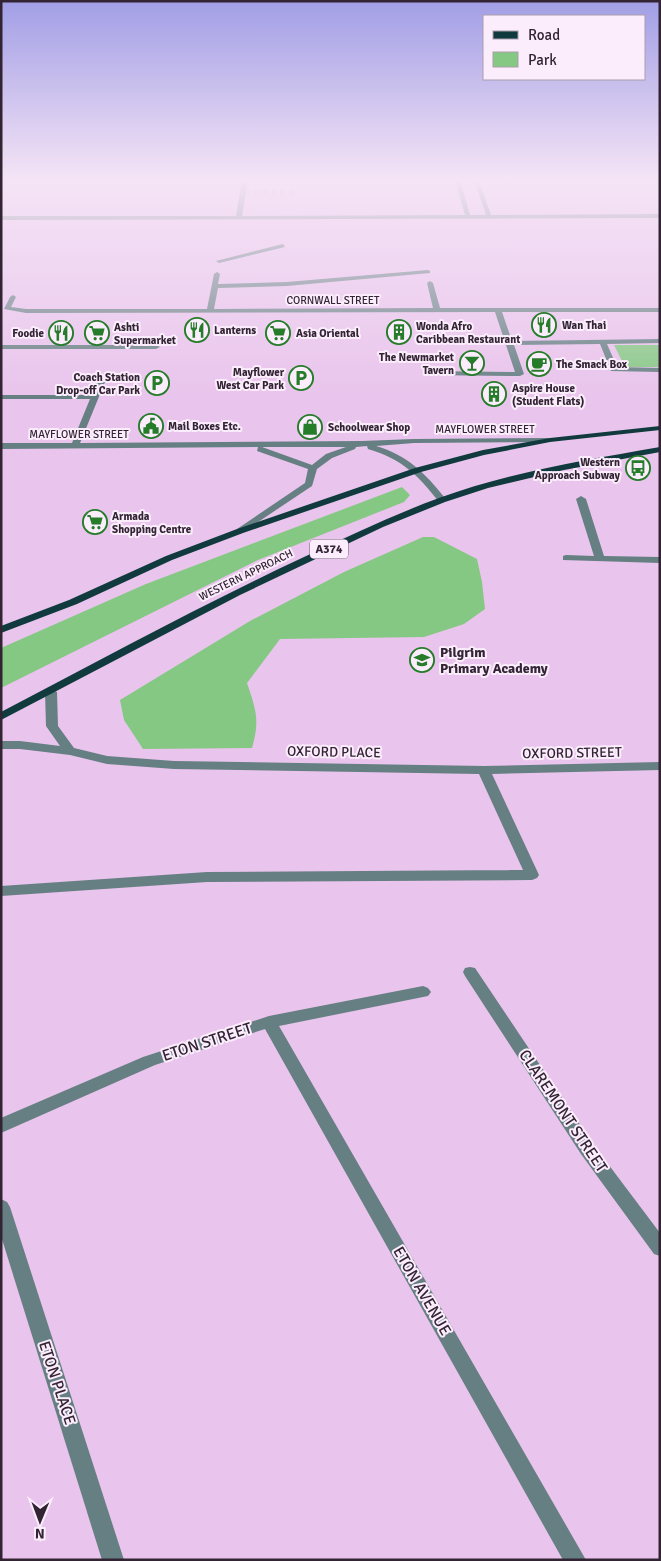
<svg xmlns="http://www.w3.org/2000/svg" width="661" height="1561" font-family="Signika,sans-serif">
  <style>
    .green { fill: #85c883 }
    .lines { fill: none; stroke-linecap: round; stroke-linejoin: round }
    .minor-tunnel { stroke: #c4a4c7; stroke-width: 5.5; stroke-dasharray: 5.5 3; stroke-linecap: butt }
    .minor { fill: #657f82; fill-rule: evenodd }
    .major { fill: #113a3e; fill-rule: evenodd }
    .labels { text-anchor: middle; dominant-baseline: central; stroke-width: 4; stroke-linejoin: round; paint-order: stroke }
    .far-street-label { font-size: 11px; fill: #322433; stroke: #fcedfd }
    .far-poi-label { font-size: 11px; font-weight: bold; fill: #322433; stroke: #fcedfd; text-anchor: start }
    .shield { fill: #fcedfd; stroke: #6f6070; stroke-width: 1 }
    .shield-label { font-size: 12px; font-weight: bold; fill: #322433 }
    .poi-label { font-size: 14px; font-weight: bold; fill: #322433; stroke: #fcedfd; text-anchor: start }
    .street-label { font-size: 14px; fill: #322433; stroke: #fcedfd }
    .near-street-label { font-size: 16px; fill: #322433; stroke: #fcedfd }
  </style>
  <rect width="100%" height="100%" fill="#e9c4ec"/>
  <g class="green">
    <path d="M614,345H660V367H625Z"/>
    <path d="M402,487L410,495L404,502L258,560L1,688V648L146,584Z"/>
    <path d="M423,537H434L477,559L482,582L485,609L464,624L424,637L280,639L247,683C256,710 260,720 252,748L143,749L124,720L120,700L250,621L344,572Z"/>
  </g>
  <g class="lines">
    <path class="minor-tunnel" d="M246,192H295"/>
    <g class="minor">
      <path d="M242,180H248L242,216L465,215L455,180H460L470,215H486L474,180H479L491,215L660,214V218L1,220V216H236Z"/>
      <path d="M283,244L285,247L219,263L216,261Z"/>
      <path d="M428,270L430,271V273L287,286L218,288L214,309L433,308L427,283L430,281L433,283L440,308H660V312H502L512,341L660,339V343L607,344L617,367L660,368V372L611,371L600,344L514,345L524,374L520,376L424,375L423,373L427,371L515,372L495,312L26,313L4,309L10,297L13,295L16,297L11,307L26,309H207L214,274L217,272L220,274L218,284L287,282Z"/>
      <path d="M1,345H156L160,347L156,349H1Z"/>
      <path d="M98,380L105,382L80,443L362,441L414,439L550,438L554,440L550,442L414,443L376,446C407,455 425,473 445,498L447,500L442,503L439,502C418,475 402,459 368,449L367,446L356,447L355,449L332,458L317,469L312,486L240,534L237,533V529L305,483L308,469L257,451L258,447L1,449V443H72L90,399H1V395H92ZM262,447H346L326,454L312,465Z"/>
      <path d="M581,496L586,499L604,556L660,557V563L563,560V556L566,555L594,556L576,499Z"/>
      <path d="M51,689L57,692L58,726L74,748L107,756L174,761L484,766L660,762V770L492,774L539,875L537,878L532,880L207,882L1,896V886L207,872L523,870L479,774L174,769L107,764L70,755L20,749H1V741H20L60,746L46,726L45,692Z"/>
      <path d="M470,967L475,968L593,1144L660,1233V1256L654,1254L581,1154L465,976L463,972L465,968Z"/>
      <path d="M423,986L428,988L431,992L428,996L279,1026L586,1560H563L265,1029L155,1065L1,1133V1118L143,1057L269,1016Z"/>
      <path d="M1,1199L7,1202L10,1207L124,1560H102L1,1236Z"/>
    </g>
    <g class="major">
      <path d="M660,426V430L550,442L484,455L421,472L243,533L172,560L77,604L1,633V626L69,600L166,556L237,529L415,468L483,450L550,438Z"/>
      <path d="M660,447V452L564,470L488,488L445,502L383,527L240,595L1,720V712C102,659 201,605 304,557C349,536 393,515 439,498C510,472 586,460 660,447Z"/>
    </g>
  </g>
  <linearGradient id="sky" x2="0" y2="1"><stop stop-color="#a19ee5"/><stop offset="0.45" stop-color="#f5e4f6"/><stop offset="1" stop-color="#f5e4f6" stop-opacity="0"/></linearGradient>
  <rect width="661" height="398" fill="url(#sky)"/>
  <defs>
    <symbol id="restaurant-ring" viewBox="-11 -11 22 22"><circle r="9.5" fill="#fcedfd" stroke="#257c29" stroke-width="1.5"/><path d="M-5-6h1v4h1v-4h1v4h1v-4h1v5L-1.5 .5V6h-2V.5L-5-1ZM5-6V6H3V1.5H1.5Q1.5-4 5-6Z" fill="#257c29"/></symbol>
    <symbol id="building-ring" viewBox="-11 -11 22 22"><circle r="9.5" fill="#fcedfd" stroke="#257c29" stroke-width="1.5"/><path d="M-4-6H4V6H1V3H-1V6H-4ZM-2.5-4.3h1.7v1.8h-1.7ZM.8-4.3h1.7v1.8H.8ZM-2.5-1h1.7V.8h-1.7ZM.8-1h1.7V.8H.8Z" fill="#257c29"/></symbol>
    <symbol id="supermarket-ring" viewBox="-11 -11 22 22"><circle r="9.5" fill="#fcedfd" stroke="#257c29" stroke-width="1.5"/><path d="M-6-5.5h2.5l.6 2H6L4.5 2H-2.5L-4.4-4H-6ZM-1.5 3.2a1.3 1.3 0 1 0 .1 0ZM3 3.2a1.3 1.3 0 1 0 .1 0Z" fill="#257c29"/></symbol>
    <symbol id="bar-ring" viewBox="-11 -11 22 22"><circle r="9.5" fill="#fcedfd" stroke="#257c29" stroke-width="1.5"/><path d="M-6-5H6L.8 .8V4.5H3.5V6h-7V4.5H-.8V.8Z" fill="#257c29"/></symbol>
    <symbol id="cafe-ring" viewBox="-11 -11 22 22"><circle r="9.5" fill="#fcedfd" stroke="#257c29" stroke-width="1.5"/><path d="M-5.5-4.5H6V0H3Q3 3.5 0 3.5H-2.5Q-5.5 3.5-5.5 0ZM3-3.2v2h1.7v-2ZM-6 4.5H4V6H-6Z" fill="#257c29"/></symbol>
    <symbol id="parking-ring" viewBox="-11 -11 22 22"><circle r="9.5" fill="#fcedfd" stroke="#257c29" stroke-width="1.5"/><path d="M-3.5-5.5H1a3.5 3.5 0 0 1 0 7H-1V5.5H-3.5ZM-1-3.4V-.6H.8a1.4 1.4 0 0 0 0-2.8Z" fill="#257c29"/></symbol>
    <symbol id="civic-ring" viewBox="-11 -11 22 22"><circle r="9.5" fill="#fcedfd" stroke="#257c29" stroke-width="1.5"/><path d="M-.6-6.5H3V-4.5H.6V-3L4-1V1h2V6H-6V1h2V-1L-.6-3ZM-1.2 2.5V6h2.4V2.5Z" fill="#257c29"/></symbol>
    <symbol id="shop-ring" viewBox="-11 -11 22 22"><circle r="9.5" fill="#fcedfd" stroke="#257c29" stroke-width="1.5"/><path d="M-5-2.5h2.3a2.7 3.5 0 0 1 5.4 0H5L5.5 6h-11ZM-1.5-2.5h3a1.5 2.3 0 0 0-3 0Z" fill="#257c29"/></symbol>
    <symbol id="bus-ring" viewBox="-11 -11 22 22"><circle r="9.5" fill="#fcedfd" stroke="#257c29" stroke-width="1.5"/><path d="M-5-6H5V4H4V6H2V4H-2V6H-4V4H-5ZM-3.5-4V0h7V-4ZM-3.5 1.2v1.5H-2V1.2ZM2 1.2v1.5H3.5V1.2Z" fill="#257c29"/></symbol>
    <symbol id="school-ring" viewBox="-11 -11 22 22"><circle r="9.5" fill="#fcedfd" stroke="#257c29" stroke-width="1.5"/><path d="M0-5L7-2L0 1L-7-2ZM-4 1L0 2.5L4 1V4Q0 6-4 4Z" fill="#257c29"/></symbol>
  </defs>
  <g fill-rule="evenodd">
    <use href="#restaurant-ring" x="530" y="311" width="28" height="28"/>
    <use href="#restaurant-ring" x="183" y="316" width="28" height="28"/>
    <use href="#building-ring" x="385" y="318" width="28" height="28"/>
    <use href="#restaurant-ring" x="47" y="319" width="28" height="28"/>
    <use href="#supermarket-ring" x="83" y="319" width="28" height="28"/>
    <use href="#supermarket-ring" x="264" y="319" width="28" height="28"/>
    <use href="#bar-ring" x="458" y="349" width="28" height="28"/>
    <use href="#cafe-ring" x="525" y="350" width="28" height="28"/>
    <use href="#parking-ring" x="287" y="364" width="28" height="28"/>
    <use href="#parking-ring" x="143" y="369" width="28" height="28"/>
    <use href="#building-ring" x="480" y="380" width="28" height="28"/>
    <use href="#civic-ring" x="137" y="412" width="28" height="28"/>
    <use href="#shop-ring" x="296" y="413" width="28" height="28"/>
    <use href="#bus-ring" x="624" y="454" width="28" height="28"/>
    <use href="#supermarket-ring" x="81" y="508" width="28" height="28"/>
    <use href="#school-ring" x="408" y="646" width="28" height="28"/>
  </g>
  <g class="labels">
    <g class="far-street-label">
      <text x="333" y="300">CORNWALL STREET</text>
      <text x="485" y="429">MAYFLOWER STREET</text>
      <text x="79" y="434">MAYFLOWER STREET</text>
      <text transform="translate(246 575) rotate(-26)">WESTERN APPROACH</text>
    </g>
    <g class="far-poi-label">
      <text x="562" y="325">Wan Thai</text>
      <text x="416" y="326">Wonda Afro<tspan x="416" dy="13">Caribbean Restaurant</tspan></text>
      <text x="114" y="327">Ashti<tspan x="114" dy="13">Supermarket</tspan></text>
      <text x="214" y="330">Lanterns</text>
      <text x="44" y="333" text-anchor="end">Foodie</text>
      <text x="296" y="333">Asia Oriental</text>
      <text x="454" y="357" text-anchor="end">The Newmarket<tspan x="454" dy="13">Tavern</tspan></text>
      <text x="556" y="364">The Smack Box</text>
      <text x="284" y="372" text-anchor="end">Mayflower<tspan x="284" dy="13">West Car Park</tspan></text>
      <text x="140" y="377" text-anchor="end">Coach Station<tspan x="140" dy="13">Drop-off Car Park</tspan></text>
      <text x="512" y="388">Aspire House<tspan x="512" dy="13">(Student Flats)</tspan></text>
      <text x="168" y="426">Mail Boxes Etc.</text>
      <text x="328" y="427">Schoolwear Shop</text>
      <text x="620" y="462" text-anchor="end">Western<tspan x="620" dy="13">Approach Subway</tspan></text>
      <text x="112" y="516">Armada<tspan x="112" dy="13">Shopping Centre</tspan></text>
    </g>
    <rect class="shield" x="310" y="539.5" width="38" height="19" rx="4"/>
    <g class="shield-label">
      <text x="329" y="549">A374</text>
    </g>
    <g class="poi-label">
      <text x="440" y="652">Pilgrim<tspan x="440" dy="16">Primary Academy</tspan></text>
    </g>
    <g class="street-label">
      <text transform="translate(334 752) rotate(1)">OXFORD PLACE</text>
      <text transform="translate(572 753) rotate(-1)">OXFORD STREET</text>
    </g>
    <g class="near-street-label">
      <text transform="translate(207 1042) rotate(-18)">ETON STREET</text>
      <text transform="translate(563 1111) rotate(56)">CLAREMONT STREET</text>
      <text transform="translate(422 1291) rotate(60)">ETON AVENUE</text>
      <text transform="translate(57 1383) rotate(72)">ETON PLACE</text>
    </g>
  </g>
  <rect width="661" height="1561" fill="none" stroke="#322433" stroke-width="5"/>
  <rect x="483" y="15" width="162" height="65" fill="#fcedfd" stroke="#ab9dac"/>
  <rect x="493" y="31" width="25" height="8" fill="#113a3e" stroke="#ab9dac"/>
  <text x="528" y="40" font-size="15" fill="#322433">Road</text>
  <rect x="493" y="52" width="25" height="15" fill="#85c883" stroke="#ab9dac"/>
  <text x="528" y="65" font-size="15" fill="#322433">Park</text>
  <g transform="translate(40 1521) rotate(181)" stroke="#fcedfd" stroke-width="4" paint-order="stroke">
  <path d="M0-4L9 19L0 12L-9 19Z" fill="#322433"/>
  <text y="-8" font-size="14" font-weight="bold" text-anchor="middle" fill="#322433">N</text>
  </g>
</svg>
